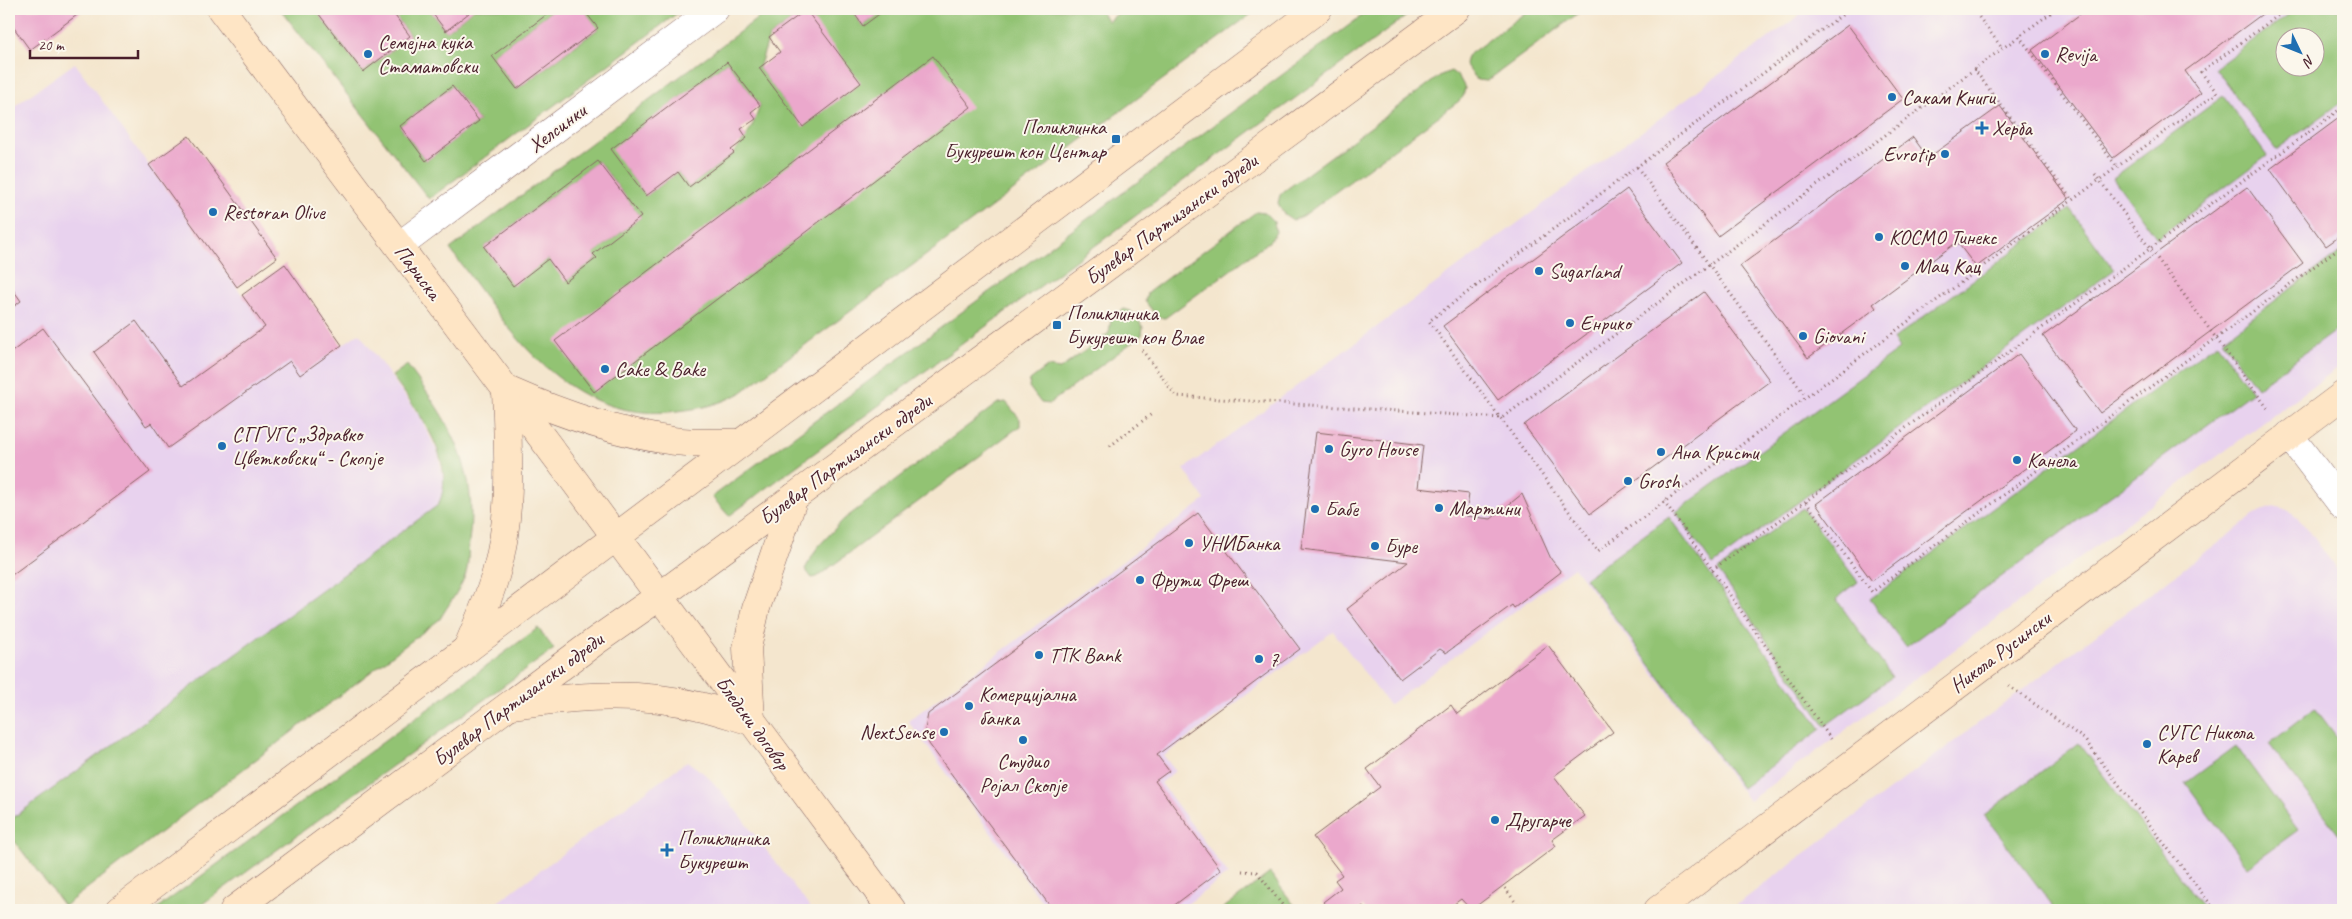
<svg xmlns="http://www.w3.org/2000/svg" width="2352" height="919" font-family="Caveat,sans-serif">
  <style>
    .built { fill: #e8d2ee; fill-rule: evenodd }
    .green { fill: #92c373; stroke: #6e714f; fill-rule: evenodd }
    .building { fill: #eba8cc }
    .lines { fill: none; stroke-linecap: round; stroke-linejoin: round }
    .street-casing { stroke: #866564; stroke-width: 29 }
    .secondary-casing { stroke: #866564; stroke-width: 29 }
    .path { stroke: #866564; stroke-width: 3; stroke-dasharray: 1 4; stroke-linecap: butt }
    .street { stroke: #fff; stroke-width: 28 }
    .secondary { stroke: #fee5c5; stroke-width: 28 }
    .poi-dot { fill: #1f6fb2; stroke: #fbf7ec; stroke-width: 2 }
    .labels { text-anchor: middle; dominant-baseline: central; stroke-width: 4; stroke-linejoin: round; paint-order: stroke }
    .poi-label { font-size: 21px; fill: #4a1f2b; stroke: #fbf7ec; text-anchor: start }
    .street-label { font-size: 21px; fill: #4a1f2b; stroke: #fbf7ec }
  </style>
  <rect width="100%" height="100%" fill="#fbf7ec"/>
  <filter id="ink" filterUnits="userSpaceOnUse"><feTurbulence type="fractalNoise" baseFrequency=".02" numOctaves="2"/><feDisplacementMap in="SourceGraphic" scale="10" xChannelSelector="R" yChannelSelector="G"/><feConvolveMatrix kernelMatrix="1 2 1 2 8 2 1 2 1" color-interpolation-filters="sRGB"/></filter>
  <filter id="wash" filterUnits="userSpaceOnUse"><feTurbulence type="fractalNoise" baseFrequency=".0096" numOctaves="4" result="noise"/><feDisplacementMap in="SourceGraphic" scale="20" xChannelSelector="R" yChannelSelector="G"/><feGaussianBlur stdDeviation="1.12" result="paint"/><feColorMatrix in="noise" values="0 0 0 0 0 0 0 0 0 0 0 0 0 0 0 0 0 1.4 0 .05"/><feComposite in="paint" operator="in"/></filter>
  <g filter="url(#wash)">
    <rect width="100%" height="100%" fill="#f4e6ce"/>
    <g class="built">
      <path d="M1808,9H2343V364L1749,801L1574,567L1389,705L1333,631L1164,756L1175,771L1161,783L1228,874L1179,910H1048L908,721L1205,500L1184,469ZM2284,38H2314V68H2284Z"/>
      <path d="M75,63L300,375L359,333L420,417L438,453L445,487L442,498L434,509L9,821V110Z"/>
      <path d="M2278,507L2288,510L2305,525L2343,578V910H1730L2259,512L2268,508Z"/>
      <path d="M687,761L706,775L721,791L812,910H487Z"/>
    </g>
    <g class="green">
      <path d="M280,9H315L363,72L410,36L390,9H429L446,31L474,9H554L492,56L517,89L598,29L583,9H683L429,199ZM452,86L479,121L426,161L400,126Z"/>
      <path d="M770,9H851L863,26L886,9H1099L1108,21L1124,9H1258L739,394C716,405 703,408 678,411C565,426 508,327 450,249ZM806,10L803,126L759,68L769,37ZM727,62L760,105C746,151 726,159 689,187L678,172L646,196L612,149ZM598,161L641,217L593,254L597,258L566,281L548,259L513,285L484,247Z"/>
      <path d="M1371,9H1416L729,516L712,497Z"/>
      <path d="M1530,9H1584L1491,78L1486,81L1477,80L1465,64L1467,56Z"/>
      <path d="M2296,9H2343V101L2276,150L2215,68ZM2284,38H2314V68H2284Z"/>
      <path d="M1451,71L1459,77L1465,88L1463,97L1459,101L1303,216L1293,220L1284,214L1278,203L1280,195L1284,191L1441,75Z"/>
      <path d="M2223,96L2267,156L2157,238L2113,178Z"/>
      <path d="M2070,209L2114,270L1713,565L1676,512L1899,349L1893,339Z"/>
      <path d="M1256,212L1265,213L1274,222L1276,232L1270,241L1165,318L1157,317L1145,301L1147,293Z"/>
      <path d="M2343,250V325L2257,388L2222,340Z"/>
      <path d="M1124,309L1131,311L1143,327L1142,335L1049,404L1041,403L1029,387L1030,380L1047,367L1060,369L1109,333L1111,319Z"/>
      <path d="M2217,343L2252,392L1906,647L1870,599Z"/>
      <path d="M407,365C450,422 479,468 469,542C468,552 469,566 465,576C459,591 448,605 440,619L64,906L9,834V821L438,505C459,462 417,410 392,376Z"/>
      <path d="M1006,402L1020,419V426L817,577L812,578L805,569L817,548L843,520L998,403Z"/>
      <path d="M1803,508L1858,582L1836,599L1892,677L1825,726L1718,570Z"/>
      <path d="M1669,517L1821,729L1742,788L1585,578Z"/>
      <path d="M538,628L554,649L194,910H155Z"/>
      <path d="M2315,708L2343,745V832L2339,835L2269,744Z"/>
      <path d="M2079,743L2205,910H2056L1984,815Z"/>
      <path d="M2236,746L2298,830L2247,867L2186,783Z"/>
      <path d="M1270,873L1298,910H1221Z"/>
    </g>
    <g id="blocks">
      <g class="building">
        <path d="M9,9H85L30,50L9,21Z"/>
        <path d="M315,9H390L410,36L363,72Z"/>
        <path d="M429,9H474L446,31Z"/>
        <path d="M554,9H583L598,28L517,89L492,56Z"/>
        <path d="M851,9H886L863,26Z"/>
        <path d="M2087,9H2269L2185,71L2201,93L2113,158L2032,50Z"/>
        <path d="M806,10L861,83L803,127L759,68L780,52L769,37Z"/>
        <path d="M1848,25L1903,99L1718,236L1663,162Z"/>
        <path d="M933,56L971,107L594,392L555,341Z"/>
        <path d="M727,62L760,105L751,112L756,119L741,129L747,138L731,150L734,153L689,187L678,172L646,196L611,149Z"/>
        <path d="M452,86L479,121L426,161L400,126Z"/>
        <path d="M2000,106L2069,199L1976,267L1957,242L1873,304L1876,308L1808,358L1740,266L1913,137L1928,158Z"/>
        <path d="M2343,115V234L2326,246L2270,169Z"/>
        <path d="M189,136L277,258L237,287L149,165Z"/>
        <path d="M598,161L641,217L593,254L597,258L565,282L548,259L513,286L484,247Z"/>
        <path d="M2247,187L2303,263L2100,413L2043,336Z"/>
        <path d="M1627,189L1682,263L1498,400L1443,326Z"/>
        <path d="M285,264L342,345L300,375L290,361L168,448L151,423L146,426L94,352L136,321L183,386L265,327L242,295Z"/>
        <path d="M9,284L21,301L9,310Z"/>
        <path d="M1704,292L1770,381L1590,514L1524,425Z"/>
        <path d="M43,328L150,472L9,577V354Z"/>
        <path d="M2019,354L2076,431L1872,581L1816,504Z"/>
        <path d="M1316,432L1423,445L1418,488L1469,494L1466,516L1491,519L1522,494L1551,559L1561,572L1514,608L1512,605L1446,653L1440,649L1400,679L1347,609L1408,562L1301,549Z"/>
        <path d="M1198,513L1300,649L1157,755L1169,771L1155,781L1221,870L1168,910H1053L929,744L925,730L928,714Z"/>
        <path d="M1548,645L1613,732L1554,776L1585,816L1552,840L1556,846L1471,910L1461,899L1446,910H1366L1363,906L1358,910H1329L1323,902L1341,888L1335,880L1342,875L1313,837L1380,787L1367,769L1451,705L1457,714Z"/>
      </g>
    </g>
  </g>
  <g filter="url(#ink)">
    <use href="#blocks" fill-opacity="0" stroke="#866564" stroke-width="1"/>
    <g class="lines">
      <defs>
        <g id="street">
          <path d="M399,246L715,9"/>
          <path d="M2289,435L2343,506"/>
        </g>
        <g id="secondary">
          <path d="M221,9L570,475L892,910"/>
          <path d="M507,390C561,414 615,433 674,441C695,444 718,442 739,443"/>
          <path d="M467,649C477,624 489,599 496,573C513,514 508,450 506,389"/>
          <path d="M513,705C574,696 639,691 699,706C717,710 734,716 751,721"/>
          <path d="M751,721L747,648L756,608L794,497"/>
          <path d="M120,910L1318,9"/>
          <path d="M234,910L597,640L660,596L1456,9"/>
          <path d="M1658,910L2343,395"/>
        </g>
      </defs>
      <use href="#street" class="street-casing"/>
      <use href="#secondary" class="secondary-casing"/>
      <g class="path">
        <path d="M1850,9L1429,321L1598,551L2217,93L2201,72L2287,9"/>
        <path d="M1973,9L2002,48"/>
        <path d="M2019,36L2117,167"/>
        <path d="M1974,69L2072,200"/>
        <path d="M1637,167L1806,396"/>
        <path d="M2095,174L2269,410"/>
        <path d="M1142,350L1176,396L1502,418L2056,9"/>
        <path d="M1110,446L1153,413"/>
        <path d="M1664,501L1831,739"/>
        <path d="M1806,502L1872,592L2343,245"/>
        <path d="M1712,570L2343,107"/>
        <path d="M2009,686L2084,739L2215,910"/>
        <path d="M1242,871L1257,872L1286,910"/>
        <path d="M1505,888L1521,910"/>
        <path d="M2248,910L2254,906L2257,910"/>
      </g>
      <use href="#street" class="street"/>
      <use href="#secondary" class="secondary"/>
    </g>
  </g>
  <g class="poi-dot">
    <circle cx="368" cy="54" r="5"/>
    <circle cx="2045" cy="54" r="5"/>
    <circle cx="1892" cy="97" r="5"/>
    <path d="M1979.5 120.5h5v5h5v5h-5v5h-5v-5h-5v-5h5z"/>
    <rect x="1111" y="134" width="10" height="10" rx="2.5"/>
    <circle cx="1945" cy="154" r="5"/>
    <circle cx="213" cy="212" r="5"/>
    <circle cx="1879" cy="237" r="5"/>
    <circle cx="1905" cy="266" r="5"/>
    <circle cx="1539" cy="271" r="5"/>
    <circle cx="1570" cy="323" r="5"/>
    <rect x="1052" y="320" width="10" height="10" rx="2.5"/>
    <circle cx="1803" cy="336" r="5"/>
    <circle cx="605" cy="369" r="5"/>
    <circle cx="222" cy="446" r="5"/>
    <circle cx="1329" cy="449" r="5"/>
    <circle cx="1661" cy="452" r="5"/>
    <circle cx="2017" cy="460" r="5"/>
    <circle cx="1628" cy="481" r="5"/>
    <circle cx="1439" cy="508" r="5"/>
    <circle cx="1315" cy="509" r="5"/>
    <circle cx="1189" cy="543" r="5"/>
    <circle cx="1375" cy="546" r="5"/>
    <circle cx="1140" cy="580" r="5"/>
    <circle cx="1039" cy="655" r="5"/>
    <circle cx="1259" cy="659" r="5"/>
    <circle cx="969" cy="706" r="5"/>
    <circle cx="944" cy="732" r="5"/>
    <circle cx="1023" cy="740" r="5"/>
    <circle cx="2147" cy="744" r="5"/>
    <circle cx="1495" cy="820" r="5"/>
    <path d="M664.5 842.5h5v5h5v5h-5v5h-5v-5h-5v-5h5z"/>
  </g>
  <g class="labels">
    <g class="poi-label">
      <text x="378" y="42">Семејна куќа<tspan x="378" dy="24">Стаматовски</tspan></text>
      <text x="2055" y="54">Revija</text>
      <text x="1902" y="97">Сакам Книги</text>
      <text x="1106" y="127" text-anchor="end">Поликлинка<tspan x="1106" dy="24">Букурешт кон Центар</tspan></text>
      <text x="1992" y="128">Херба</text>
      <text x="1935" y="154" text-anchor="end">Evrotip</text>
      <text x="223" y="212">Restoran Olive</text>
      <text x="1889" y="237">КОСМО Тинекс</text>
      <text x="1915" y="266">Мац Кац</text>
      <text x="1549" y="271">Sugarland</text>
      <text x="1067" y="313">Поликлиника<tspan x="1067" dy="24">Букурешт кон Влае</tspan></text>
      <text x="1580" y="323">Енрико</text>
      <text x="1813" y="336">Giovani</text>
      <text x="615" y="369">Cake &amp; Bake</text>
      <text x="232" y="434">СГГУГС „Здравко<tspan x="232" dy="24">Цветковски“ - Скопје</tspan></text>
      <text x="1339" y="449">Gyro House</text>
      <text x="1671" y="452">Ана Кристи</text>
      <text x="2027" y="460">Канела</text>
      <text x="1638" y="481">Grosh</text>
      <text x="1449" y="508">Мартини</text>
      <text x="1325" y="509">Бабе</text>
      <text x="1199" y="543">УНИБанка</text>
      <text x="1385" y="546">Буре</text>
      <text x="1150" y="580">Фрути Фреш</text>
      <text x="1049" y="655">TTK Bank</text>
      <text x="1269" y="659">7</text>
      <text x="979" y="694">Комерцијална<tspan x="979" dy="24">банка</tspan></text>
      <text x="934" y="732" text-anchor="end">NextSense</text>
      <text x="2157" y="732">СУГС Никола<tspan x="2157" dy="24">Карев</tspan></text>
      <text x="1023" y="761" text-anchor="middle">Студио<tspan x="1023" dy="24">Ројал Скопје</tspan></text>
      <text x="1505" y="820">Другарче</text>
      <text x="678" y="838">Поликлиника<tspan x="678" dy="24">Букурешт</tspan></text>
    </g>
    <g class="street-label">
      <text transform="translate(557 128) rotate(-37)">Хелсинки</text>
      <text transform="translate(1171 219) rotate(-36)">Булевар Партизански одреди</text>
      <text transform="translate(418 272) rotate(53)">Париска</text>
      <text transform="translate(845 459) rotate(-36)">Булевар Партизански одреди</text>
      <text transform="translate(2000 652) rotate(-37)">Никола Русински</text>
      <text transform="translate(518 699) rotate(-37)">Булевар Партизански одреди</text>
      <text transform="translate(753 723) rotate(54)">Бледски договор</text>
    </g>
  </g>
  <rect width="2352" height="919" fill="none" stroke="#fbf7ec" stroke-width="30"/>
  <g transform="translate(2300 52) rotate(133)"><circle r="24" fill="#fbf7ec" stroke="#b4a19f"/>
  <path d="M0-4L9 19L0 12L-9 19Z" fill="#1f6fb2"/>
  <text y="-8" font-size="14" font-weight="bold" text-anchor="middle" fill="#4a1f2b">N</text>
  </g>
  <path d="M30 50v8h108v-8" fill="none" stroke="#4a1f2b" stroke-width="2.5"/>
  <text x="38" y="50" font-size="15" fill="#4a1f2b" stroke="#fbf7ec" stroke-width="4" paint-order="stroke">20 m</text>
</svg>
